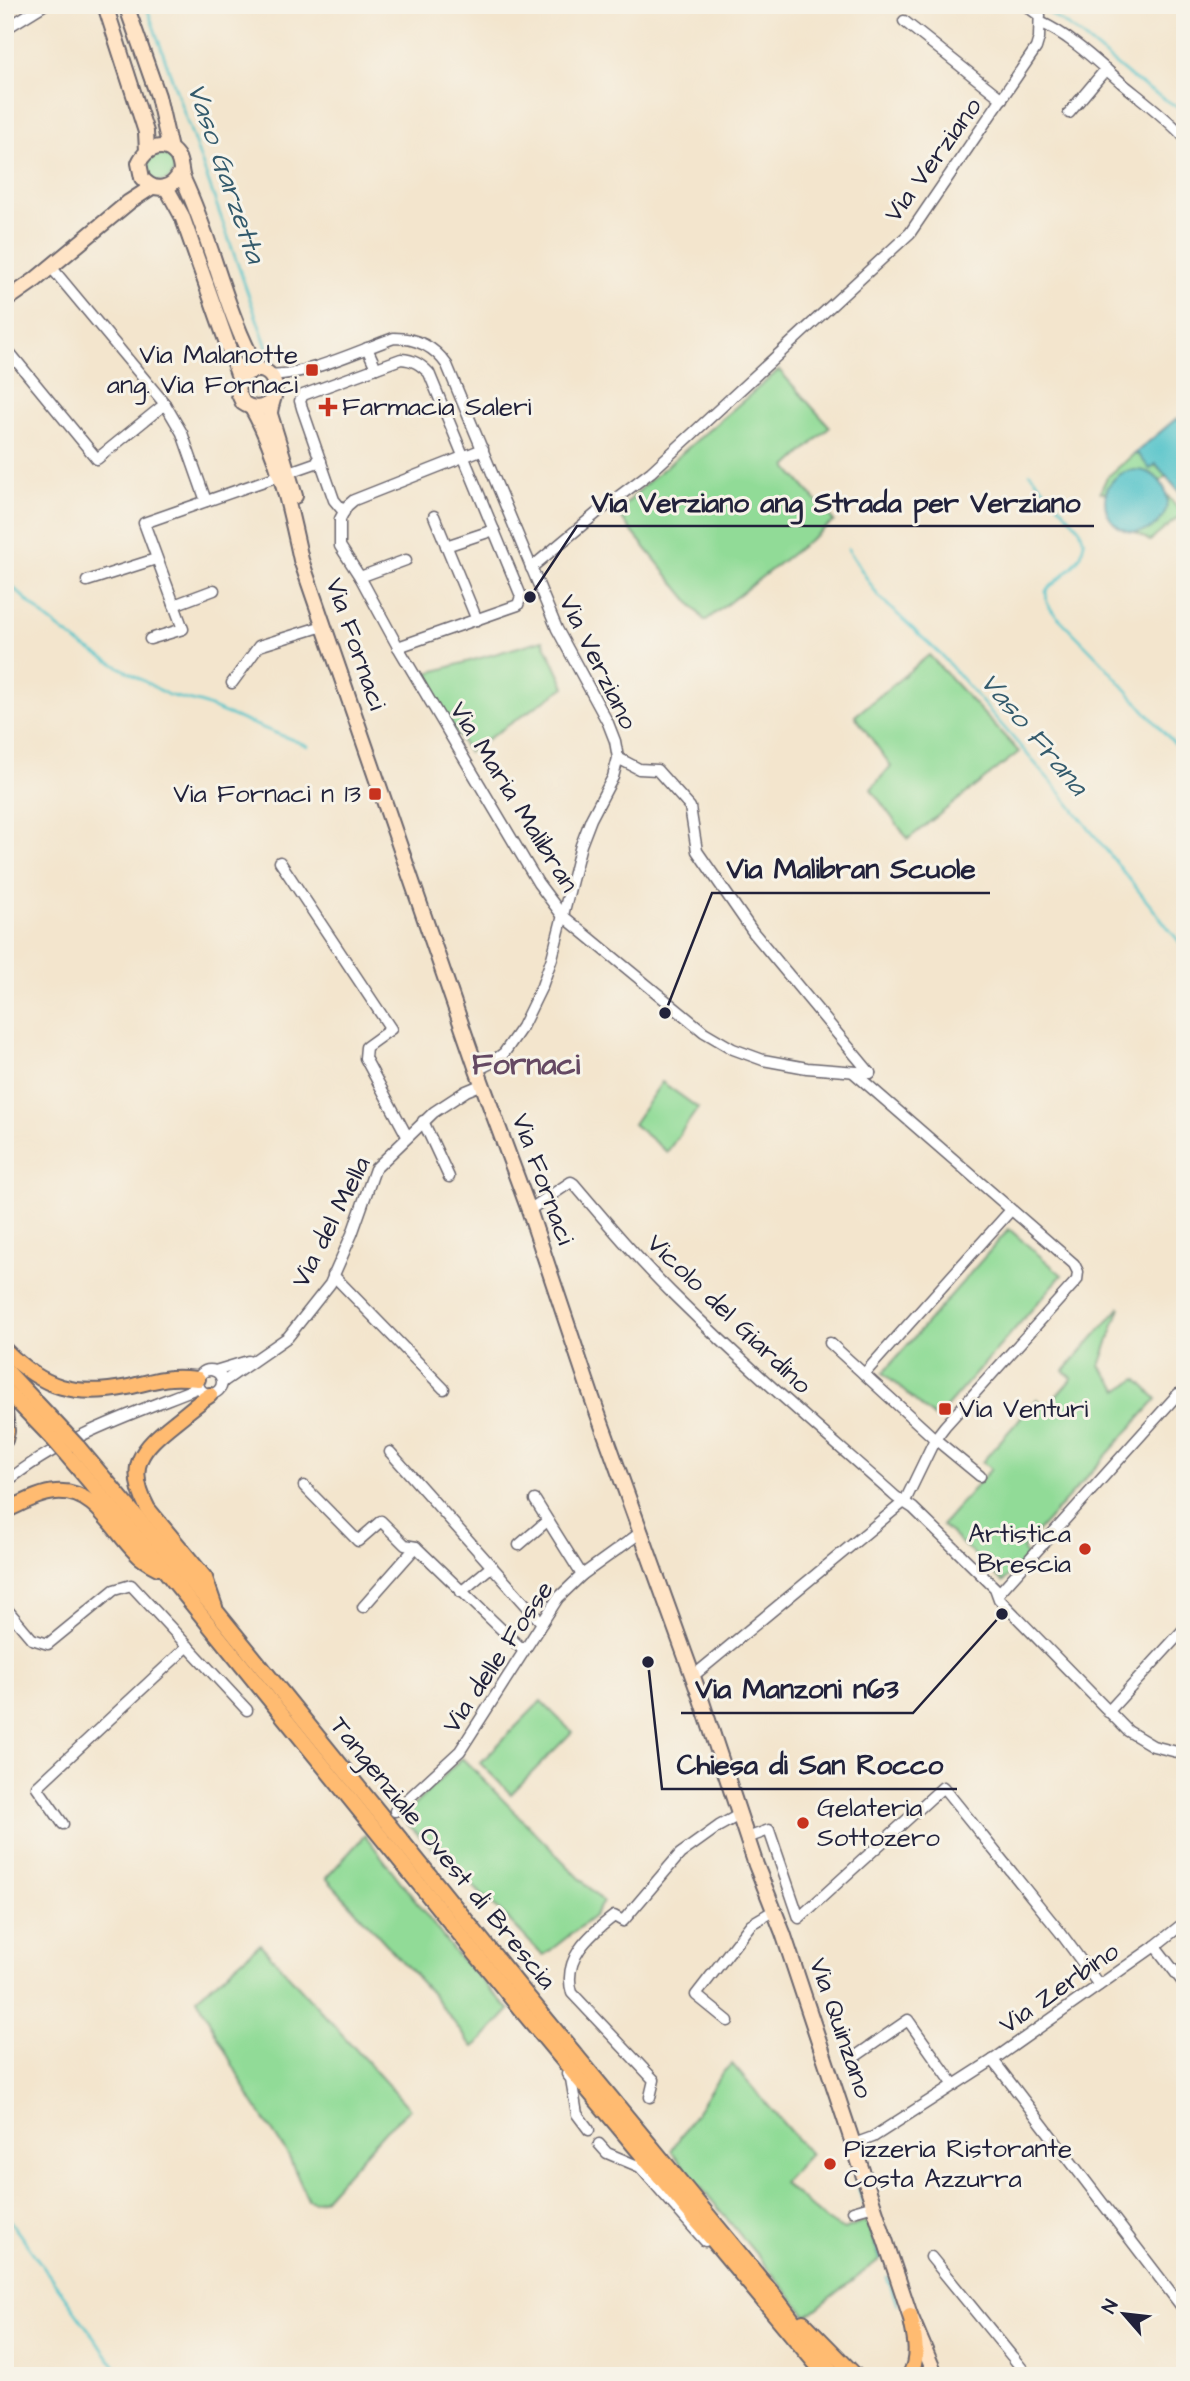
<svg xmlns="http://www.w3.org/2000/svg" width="1190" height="2381" font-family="'Architects Daughter',sans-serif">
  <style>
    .green { fill: #91db97; stroke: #5a7e69; stroke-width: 2 }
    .water { fill: #56c4ca; stroke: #3c7382; stroke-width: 2 }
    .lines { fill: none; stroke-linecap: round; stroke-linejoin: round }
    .stream { stroke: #56c4ca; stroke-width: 2.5 }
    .street-casing { stroke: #6b666e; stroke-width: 13 }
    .secondary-casing { stroke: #6b666e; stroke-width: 18 }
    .primary-casing { stroke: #6b666e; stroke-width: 18 }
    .street { stroke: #fff; stroke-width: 10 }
    .secondary { stroke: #ffe4c6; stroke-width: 14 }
    .primary { stroke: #ffbb71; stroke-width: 14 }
    .primary-bridge-casing { stroke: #6b666e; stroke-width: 18; stroke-linecap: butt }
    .primary-bridge { stroke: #ffbb71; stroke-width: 14 }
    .poi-dot { fill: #c8321e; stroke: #f7f3e8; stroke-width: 2.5 }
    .labels { text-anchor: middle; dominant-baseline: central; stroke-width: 6; stroke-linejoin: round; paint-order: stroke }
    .street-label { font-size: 26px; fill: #22223b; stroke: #f7f3e8 }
    .poi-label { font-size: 26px; fill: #22223b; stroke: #f7f3e8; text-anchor: start }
    .water-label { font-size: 28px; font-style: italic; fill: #345b6d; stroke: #f7f3e8 }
    .quarter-label { font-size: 30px; font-weight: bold; fill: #654963; stroke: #f7f3e8 }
    .leader { fill: none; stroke: #22223b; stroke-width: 2.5 }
    .callout-dot { fill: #22223b; stroke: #f7f3e8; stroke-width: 2.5 }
    .callout-label { font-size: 28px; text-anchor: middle; font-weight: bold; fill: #22223b; stroke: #f7f3e8; stroke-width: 6; stroke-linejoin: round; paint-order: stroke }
  </style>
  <rect width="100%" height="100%" fill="#f7f3e8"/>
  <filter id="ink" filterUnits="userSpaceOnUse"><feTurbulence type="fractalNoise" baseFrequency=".0143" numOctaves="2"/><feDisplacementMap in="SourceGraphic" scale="14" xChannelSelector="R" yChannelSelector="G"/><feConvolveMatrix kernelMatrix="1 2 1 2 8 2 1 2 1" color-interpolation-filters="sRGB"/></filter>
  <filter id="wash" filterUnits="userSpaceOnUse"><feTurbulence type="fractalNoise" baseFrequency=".00686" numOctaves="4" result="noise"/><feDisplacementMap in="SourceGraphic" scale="28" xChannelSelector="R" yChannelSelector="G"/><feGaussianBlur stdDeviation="1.57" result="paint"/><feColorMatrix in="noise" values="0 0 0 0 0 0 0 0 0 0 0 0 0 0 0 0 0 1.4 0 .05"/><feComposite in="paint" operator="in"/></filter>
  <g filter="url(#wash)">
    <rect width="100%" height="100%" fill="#f3e5cd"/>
    <g class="green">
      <circle cx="160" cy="168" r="14"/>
      <path d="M779,370L830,427L787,467L834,521L705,621L617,513L648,482Z"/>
      <path d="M1134,454C1146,455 1157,466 1166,476L1160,481L1152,474L1106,493L1100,492L1107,477Z"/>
      <path d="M1167,495L1182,514L1150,541L1135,532C1157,531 1167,516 1167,495Z"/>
      <path d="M543,640L565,687L468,752L421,675Z"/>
      <path d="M929,655L1019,752L908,839L871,789L891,766L855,716Z"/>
      <path d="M662,1082L698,1108L667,1152L633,1124Z"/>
      <path d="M1009,1229L1062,1275L936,1419L883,1373Z"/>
      <path d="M1120,1307L1100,1366L1119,1390L1137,1379L1157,1399L1023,1548L1027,1557L1003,1582L942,1525L991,1469L982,1462L1037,1399L1047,1407L1072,1378L1064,1371Z"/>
      <path d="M541,1701L572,1732L511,1794L480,1763Z"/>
      <path d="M462,1758L603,1902L594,1916L543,1956L510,1921L401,1818Z"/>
      <path d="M365,1835L456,1954L510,2010L483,2039L473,2047L432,1994L326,1878Z"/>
      <path d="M260,1944L410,2109L386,2130L324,2199L314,2202L308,2200L288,2155L252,2101L197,1998Z"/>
      <path d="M732,2064L810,2154L783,2183L826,2220L844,2230L866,2221L880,2259L807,2316L671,2151L722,2073Z"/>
    </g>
    <g class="water">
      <path d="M1177,418L1185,427V499L1156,464L1150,469L1138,454H1134Z"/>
      <circle cx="1136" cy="501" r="31"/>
    </g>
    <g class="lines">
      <g class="stream">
        <path d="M146,5L269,353"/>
        <path d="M1044,9L1079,34L1133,79L1185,112"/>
        <path d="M1030,473L1080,529L1084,542L1081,555L1072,567L1046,591L1047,603L1053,612L1100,660L1185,756"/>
        <path d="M848,549L878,596L942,656L1059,791L1185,949"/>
        <path d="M5,580L47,619L81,645L168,695L200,703L308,746"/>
        <path d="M855,2177L863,2202"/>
        <path d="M5,2214L122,2376"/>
        <path d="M867,2214L881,2258"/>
        <path d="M887,2277L897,2304"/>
      </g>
    </g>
  </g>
  <g filter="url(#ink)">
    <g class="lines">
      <defs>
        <g id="street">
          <path d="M1025,5L1040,16"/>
          <path d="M904,21L1002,99"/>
          <path d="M1040,22C1071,36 1097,62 1123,84C1144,101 1167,118 1185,138"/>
          <path d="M5,29L44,5"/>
          <path d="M1069,113L1106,69"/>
          <path d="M51,267L165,404"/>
          <path d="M5,347L97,459L165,404L182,433L206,501"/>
          <path d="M367,348L376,368"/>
          <path d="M268,374C302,378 360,350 394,338C416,338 434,346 447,365L557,629L608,723L615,741L618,758L613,777L591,819L581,845L552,958L542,986L522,1027L504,1053L491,1063L477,1070"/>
          <path d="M483,449L354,500L347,506L340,519V546L360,577L398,647L538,883L562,915L704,1032L733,1049L763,1060L807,1068L870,1073"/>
          <path d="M344,512L334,500L302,408L300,401L303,395L401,359C414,360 420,364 429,373L521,596L518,605L398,647"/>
          <path d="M434,516L477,620"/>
          <path d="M446,546L494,530"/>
          <path d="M531,568L598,512L651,472L910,233L1036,48L1039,38L1040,5"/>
          <path d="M360,577L406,560"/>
          <path d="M87,581L156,559"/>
          <path d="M174,605L214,590"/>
          <path d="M150,639L183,629L144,523L321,461"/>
          <path d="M232,683L259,646L323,626"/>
          <path d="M618,758L639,769L657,770L690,807L697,851L753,932L870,1073"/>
          <path d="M280,862L391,1029L366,1047L365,1058L407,1136"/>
          <path d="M423,1121L449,1177"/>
          <path d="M529,1210L571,1182L574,1184C607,1223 641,1263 678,1299C748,1368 823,1432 896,1497L913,1508L995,1588L999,1599L1128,1731L1153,1746L1185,1754"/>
          <path d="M333,1275L444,1389"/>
          <path d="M830,1343L864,1374"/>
          <circle cx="210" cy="1382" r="12"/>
          <path d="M215,1371L248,1361"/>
          <path d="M223,1382L288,1337L330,1284L352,1234L375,1169L434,1112L466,1091L483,1084"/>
          <path d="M390,1452L542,1623"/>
          <path d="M980,1476L935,1439L864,1374L1011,1210"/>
          <path d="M5,1483C61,1437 132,1414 199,1387"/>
          <path d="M304,1486L358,1541L381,1521L405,1545L416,1547L523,1650"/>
          <path d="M535,1500L582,1575"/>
          <path d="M519,1545L547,1521"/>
          <path d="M461,1592L492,1566"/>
          <path d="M998,1594L1178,1394L1185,1400"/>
          <path d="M5,1607L32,1639L48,1644L114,1590L131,1585L247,1710"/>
          <path d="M363,1607L416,1547"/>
          <path d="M692,1677L905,1501L935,1439L945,1426L1077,1280L1078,1272L1074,1264L853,1072"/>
          <path d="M1108,1712L1185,1628"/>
          <path d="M395,1811L460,1751L558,1598L582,1575L640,1533"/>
          <path d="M63,1824L37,1787L188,1646"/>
          <path d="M747,1838L769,1830L799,1918L943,1787L1060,1932L1099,1985"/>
          <path d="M1155,1946L1185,1985"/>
          <path d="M728,2021L696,1995L751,1924L773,1911"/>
          <path d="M856,2056L908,2020L954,2085"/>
          <path d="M993,2060L1185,2311"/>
          <path d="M567,2074L571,2079L577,2114L589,2130"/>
          <path d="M650,2097L654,2080L572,1993C562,1959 589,1935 614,1916L623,1921L680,1854L719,1826L739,1815"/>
          <path d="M599,2144L607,2153L640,2167L705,2241"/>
          <path d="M854,2144L873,2137L993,2060L1155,1946L1185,1922"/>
          <path d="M853,2211L874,2205"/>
          <path d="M931,2257L1028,2376"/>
        </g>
        <g id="secondary">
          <path d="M105,5L146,132L147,151"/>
          <path d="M126,5L158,96L170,149"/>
          <path d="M180,173C172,190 154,193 142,178L139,163C146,147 166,140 177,156C182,164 180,173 184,181C213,242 225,312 258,370"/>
          <path d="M166,187L182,216L240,380"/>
          <path d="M5,301L35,280L129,202L152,187"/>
          <path d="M271,402C262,409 253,410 243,403L237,390C240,366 271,362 275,386C277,393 270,404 270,414L295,496"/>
          <path d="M252,408C278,454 290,508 301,560L477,1070L529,1210L591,1395L701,1699L756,1865L783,1933L910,2315L936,2376"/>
        </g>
        <g id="primary">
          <path d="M5,1350C43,1389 76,1397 128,1387C142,1384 157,1379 171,1378C180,1377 189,1378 198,1379"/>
          <path d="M5,1369L64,1432"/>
          <path d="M5,1389L53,1439"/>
          <path d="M210,1395C197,1403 187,1413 175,1422C141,1449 125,1466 148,1509L205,1578L215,1607"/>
          <path d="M5,1412L7,1431L5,1440"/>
          <path d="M78,1447L217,1612L528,1997L773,2294L835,2376"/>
          <path d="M66,1454L167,1573L522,2011L816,2364"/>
          <path d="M5,1511C21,1504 39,1493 56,1492C96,1489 112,1530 136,1553C142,1560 150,1564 158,1568"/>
          <path d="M803,2322L856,2376"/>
          <path d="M909,2376C921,2357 914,2335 910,2315"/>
        </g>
      </defs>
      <use href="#street" class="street-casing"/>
      <use href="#secondary" class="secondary-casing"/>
      <use href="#primary" class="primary-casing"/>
      <use href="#street" class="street"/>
      <use href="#secondary" class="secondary"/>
      <use href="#primary" class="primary"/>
      <defs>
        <g id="primary-bridge">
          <path d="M64,1432L78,1447"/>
          <path d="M53,1439L66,1454"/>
        </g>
      </defs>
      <use href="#primary-bridge" class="primary-bridge-casing"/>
      <use href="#primary-bridge" class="primary-bridge"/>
    </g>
  </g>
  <g class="poi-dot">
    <rect x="305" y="363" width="14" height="14" rx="3.5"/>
    <path d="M324.5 396.5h7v7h7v7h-7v7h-7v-7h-7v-7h7z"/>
    <rect x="368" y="787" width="14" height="14" rx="3.5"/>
    <rect x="938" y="1402" width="14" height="14" rx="3.5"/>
    <circle cx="1085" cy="1549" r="7"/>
    <circle cx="803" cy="1823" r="7"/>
    <circle cx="830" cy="2164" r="7"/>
  </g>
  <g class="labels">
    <g class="street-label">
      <text transform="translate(933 160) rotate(-54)">Via Verziano</text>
      <text transform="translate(356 644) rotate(71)">Via Fornaci</text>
      <text transform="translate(598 662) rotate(64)">Via Verziano</text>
      <text transform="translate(514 797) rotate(58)">Via Maria Malibran</text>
      <text transform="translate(543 1179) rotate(70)">Via Fornaci</text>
      <text transform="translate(331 1222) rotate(-63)">Via del Mella</text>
      <text transform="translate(729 1314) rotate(44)">Vicolo del Giardino</text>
      <text transform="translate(498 1657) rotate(-56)">Via delle Fosse</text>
      <text transform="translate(443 1853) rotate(51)">Tangenziale Ovest di Brescia</text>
      <text transform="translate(1059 1988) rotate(-35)">Via Zerbino</text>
      <text transform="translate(841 2028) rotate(71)">Via Quinzano</text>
    </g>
    <g class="poi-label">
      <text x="298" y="355" text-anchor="end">Via Malanotte<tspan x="298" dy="30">ang. Via Fornaci</tspan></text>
      <text x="342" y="407">Farmacia Saleri</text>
      <text x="361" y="794" text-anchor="end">Via Fornaci n 13</text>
      <text x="959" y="1409">Via Venturi</text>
      <text x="1071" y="1534" text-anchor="end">Artistica<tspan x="1071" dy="30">Brescia</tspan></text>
      <text x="817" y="1808">Gelateria<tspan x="817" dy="30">Sottozero</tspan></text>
      <text x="844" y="2149">Pizzeria Ristorante<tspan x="844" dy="30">Costa Azzurra</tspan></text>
    </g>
    <g class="water-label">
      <text transform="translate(226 173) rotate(71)">Vaso Garzetta</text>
      <text transform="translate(1034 734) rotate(50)">Vaso Frana</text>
    </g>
    <g class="quarter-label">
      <text x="526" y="1065">Fornaci</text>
    </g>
  </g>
  <path class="leader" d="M530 597L577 526H1094M665 1013L712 893H990M1002 1614L913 1713H681M648 1662L662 1789H957"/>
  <g class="callout-dot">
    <circle cx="530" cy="597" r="7"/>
    <circle cx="665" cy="1013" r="7"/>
    <circle cx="1002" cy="1614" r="7"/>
    <circle cx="648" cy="1662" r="7"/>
  </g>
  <g class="callout-label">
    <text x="836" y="512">Via Verziano ang Strada per Verziano</text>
    <text x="851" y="878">Via Malibran Scuole</text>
    <text x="797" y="1698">Via Manzoni n63</text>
    <text x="810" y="1774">Chiesa di San Rocco</text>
  </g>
  <rect width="1190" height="2381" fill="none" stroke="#f7f3e8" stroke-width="28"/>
  <g transform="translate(1124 2314) rotate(298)" stroke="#f7f3e8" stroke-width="5" paint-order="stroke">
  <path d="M0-5L12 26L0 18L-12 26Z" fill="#22223b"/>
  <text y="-10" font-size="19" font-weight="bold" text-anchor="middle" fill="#22223b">N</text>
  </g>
</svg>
